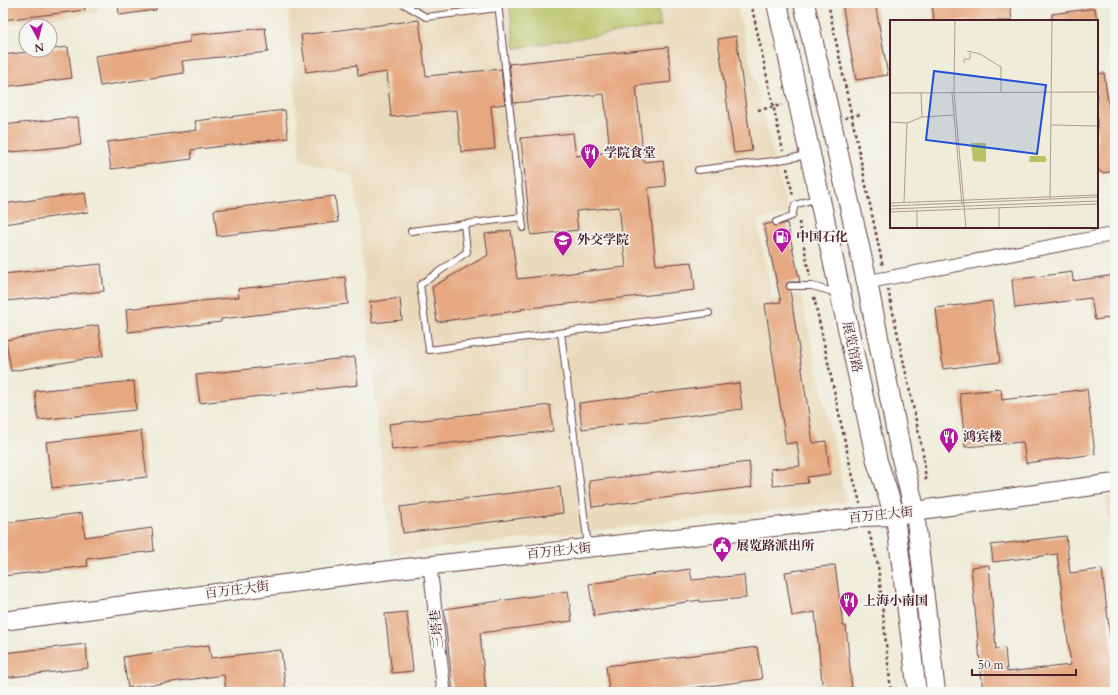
<svg xmlns="http://www.w3.org/2000/svg" width="1118" height="695" font-family="Cardo,'Noto Serif SC',serif">
  <style>
    .built { fill: #e9d9ba }
    .green { fill: #b7c365; stroke: #807148 }
    .building { fill: #e6a880 }
    .lines { fill: none; stroke-linecap: round; stroke-linejoin: round }
    .lane-casing { stroke: #633e45; stroke-width: 8 }
    .street-casing { stroke: #633e45; stroke-width: 15 }
    .secondary-casing { stroke: #633e45; stroke-width: 20 }
    .primary-casing { stroke: #633e45; stroke-width: 22 }
    .path { stroke: #633e45; stroke-width: 2.5; stroke-dasharray: 3 3; stroke-linecap: butt }
    .lane { stroke: #fff; stroke-width: 6 }
    .street { stroke: #fff; stroke-width: 13 }
    .secondary { stroke: #fff; stroke-width: 18 }
    .primary { stroke: #fff; stroke-width: 20 }
    .labels { text-anchor: middle; dominant-baseline: central; stroke-width: 3.5; stroke-linejoin: round; paint-order: stroke }
    .poi-label { font-size: 13px; font-weight: bold; fill: #4a1f2b; stroke: #f6f6f2; text-anchor: start }
    .street-label { font-size: 13px; fill: #4a1f2b; stroke: #f6f6f2 }
    .inset-road { fill: none; stroke: #ad9a93; stroke-width: 1 }
    .view { fill: #1d4ed8; fill-opacity: 0.15; stroke: #1d4ed8; stroke-width: 2 }
    .inset-edge { fill: none; stroke: #4a1f2b; stroke-width: 2 }
  </style>
  <rect width="100%" height="100%" fill="#f6f6f2"/>
  <filter id="ink" filterUnits="userSpaceOnUse"><feTurbulence type="fractalNoise" baseFrequency=".025" numOctaves="2"/><feDisplacementMap in="SourceGraphic" scale="8" xChannelSelector="R" yChannelSelector="G"/><feConvolveMatrix kernelMatrix="1 2 1 2 8 2 1 2 1" color-interpolation-filters="sRGB"/></filter>
  <filter id="wash" filterUnits="userSpaceOnUse"><feTurbulence type="fractalNoise" baseFrequency=".012" numOctaves="4" result="noise"/><feDisplacementMap in="SourceGraphic" scale="16" xChannelSelector="R" yChannelSelector="G"/><feGaussianBlur stdDeviation="0.9" result="paint"/><feColorMatrix in="noise" values="0 0 0 0 0 0 0 0 0 0 0 0 0 0 0 0 0 1.4 0 .05"/><feComposite in="paint" operator="in"/></filter>
  <g filter="url(#wash)">
    <rect width="100%" height="100%" fill="#efecd9"/>
    <g class="built">
      <path d="M3,3H97L99,13L3,25Z"/>
      <path d="M288,3H736L788,214L757,220L772,299L801,294L846,502L390,554L354,176L300,160Z"/>
      <path d="M1115,495V551L1105,496Z"/>
    </g>
    <path class="green" d="M509,3H657L661,26L515,48Z"/>
    <g id="blocks">
      <g class="building">
        <path d="M3,3H85V10L3,20Z"/>
        <path d="M118,3H155L156,10L119,15Z"/>
        <path d="M842,3H875L888,75L856,80Z"/>
        <path d="M932,3H1010L1012,21H934Z"/>
        <path d="M1095,8L1097,21H1052V14Z"/>
        <path d="M419,20L426,76L501,69L505,104L491,106L495,149L461,152L457,110L391,117L387,72L358,76L357,65L306,72L301,35Z"/>
        <path d="M265,28L268,52L182,61L184,73L100,86L95,56L190,42V35Z"/>
        <path d="M736,36L752,151L734,153L718,39Z"/>
        <path d="M68,47L72,78L3,87V55Z"/>
        <path d="M668,47L671,82L636,86L644,162L663,160L666,186L648,188L656,265L692,262L695,290L521,309L522,310L437,322L432,287L488,255L485,234L511,230L517,279L626,267L619,207L576,211L578,230L531,235L521,138L573,133L576,156L610,152L604,94L514,103L509,64Z"/>
        <path d="M1104,73L1113,138H1115V171L1102,173L1097,169V74Z"/>
        <path d="M285,110L288,138L191,150L192,159L111,169L107,142L197,130L195,121Z"/>
        <path d="M78,117L81,145L3,153V125Z"/>
        <path d="M85,193L88,212L3,224V204Z"/>
        <path d="M335,196L338,222L217,236L214,210Z"/>
        <path d="M772,223L776,226L787,223L800,282H788L786,286L790,290L813,443L826,441L830,474L807,477L808,483L773,486L771,469L800,466L797,442L786,444L765,304L781,302L764,225Z"/>
        <path d="M101,264L104,291L6,301L3,274Z"/>
        <path d="M1072,272L1073,281L1115,275V317L1095,320L1091,298L1015,308L1012,280Z"/>
        <path d="M345,277L348,304L221,319V322L128,332L126,309L239,297L238,289Z"/>
        <path d="M400,298L402,320L372,323L370,302Z"/>
        <path d="M992,301L1000,362L943,369L936,308Z"/>
        <path d="M98,325L103,356L11,371L6,340Z"/>
        <path d="M355,357L358,385L200,403L196,375Z"/>
        <path d="M134,381L136,410L38,420L35,391Z"/>
        <path d="M739,383L742,409L582,429L579,403Z"/>
        <path d="M1001,389L1002,400L1087,389L1095,454L1026,463L1023,442L965,447L960,393Z"/>
        <path d="M550,405L553,431L392,450L389,424Z"/>
        <path d="M141,431L147,477L52,488L46,442Z"/>
        <path d="M749,462L752,487L592,507L589,481Z"/>
        <path d="M560,487L563,513L403,533L400,507Z"/>
        <path d="M82,513L85,537L152,528L154,551L87,559L88,566L3,576V523Z"/>
        <path d="M1066,536L1070,573L1102,569L1115,678V692H983L971,567L989,565L996,649L1005,648L1007,672L1071,665L1057,554L993,562L991,545Z"/>
        <path d="M835,565L843,626H846L852,689L823,692L815,612L792,616L785,572Z"/>
        <path d="M690,569L692,580L744,575L746,598L700,602V600L594,616L589,584Z"/>
        <path d="M568,591L572,621L480,633L486,692H453L444,609Z"/>
        <path d="M407,612L413,671L392,673L385,614Z"/>
        <path d="M86,644L88,668L3,678V653Z"/>
        <path d="M209,645L211,658L281,650L286,692H226L224,675L128,688L123,657Z"/>
        <path d="M757,647L762,679L661,692H609L606,666Z"/>
      </g>
    </g>
  </g>
  <g filter="url(#ink)">
    <use href="#blocks" fill-opacity="0" stroke="#633e45" stroke-width="1"/>
    <g class="lines">
      <defs>
        <g id="lane">
          <path d="M402,3L426,17L498,8"/>
          <path d="M498,3L523,228"/>
          <path d="M698,170L774,161L808,155"/>
          <path d="M776,222L792,216L795,205L817,198"/>
          <path d="M464,224L467,252L420,285L429,350L709,313"/>
          <path d="M411,231L522,217"/>
          <path d="M790,286H812L837,293"/>
          <path d="M561,333L588,546"/>
        </g>
        <g id="street">
          <path d="M867,282L1115,234"/>
          <path d="M430,566L444,692"/>
        </g>
        <g id="secondary">
          <path d="M915,512L936,692"/>
          <path d="M895,516L917,692"/>
          <path d="M3,621L406,568L864,517L895,516L928,509L1115,483"/>
        </g>
        <g id="primary">
          <path d="M777,3L877,461L895,516"/>
          <path d="M804,3L867,282L902,458L915,512"/>
        </g>
      </defs>
      <use href="#lane" class="lane-casing"/>
      <use href="#street" class="street-casing"/>
      <use href="#secondary" class="secondary-casing"/>
      <use href="#primary" class="primary-casing"/>
      <g class="path">
        <path d="M751,3L783,151"/>
        <path d="M828,3L883,267"/>
        <path d="M758,110L782,105"/>
        <path d="M845,118L862,114"/>
        <path d="M787,168L793,196"/>
        <path d="M799,222L810,276"/>
        <path d="M888,289L923,453L926,481"/>
        <path d="M814,297L850,465L860,503"/>
        <path d="M869,532L878,565L891,692"/>
      </g>
      <use href="#lane" class="lane"/>
      <use href="#street" class="street"/>
      <use href="#secondary" class="secondary"/>
      <use href="#primary" class="primary"/>
    </g>
  </g>
  <defs>
    <symbol id="restaurant-pin" viewBox="-11 -11 22 30"><path d="M0 17L-7.5 6A9.5 9.5 0 1 1 7.5 6Z" fill="#b5179e" stroke="#f6f6f2"/><path d="M-5-6h1v4h1v-4h1v4h1v-4h1v5L-1.5 .5V6h-2V.5L-5-1ZM5-6V6H3V1.5H1.5Q1.5-4 5-6Z" fill="#fff"/></symbol>
    <symbol id="fuel-pin" viewBox="-11 -11 22 30"><path d="M0 17L-7.5 6A9.5 9.5 0 1 1 7.5 6Z" fill="#b5179e" stroke="#f6f6f2"/><path d="M-5.5-6h7V0h2V4h1.3V-2.5L3-4.5l.8-.8L6-3V5H2.5V1h-1V6h-7ZM-4.2-4.7v3.2H.2V-4.7Z" fill="#fff"/></symbol>
    <symbol id="university-pin" viewBox="-11 -11 22 30"><path d="M0 17L-7.5 6A9.5 9.5 0 1 1 7.5 6Z" fill="#b5179e" stroke="#f6f6f2"/><path d="M0-5L7-2L0 1L-7-2ZM-4 1L0 2.5L4 1V4Q0 6-4 4Z" fill="#fff"/></symbol>
    <symbol id="civic-pin" viewBox="-11 -11 22 30"><path d="M0 17L-7.5 6A9.5 9.5 0 1 1 7.5 6Z" fill="#b5179e" stroke="#f6f6f2"/><path d="M-.6-6.5H3V-4.5H.6V-3L4-1V1h2V6H-6V1h2V-1L-.6-3ZM-1.2 2.5V6h2.4V2.5Z" fill="#fff"/></symbol>
  </defs>
  <g fill-rule="evenodd">
    <use href="#restaurant-pin" x="579" y="142" width="22" height="30"/>
    <use href="#fuel-pin" x="771" y="226" width="22" height="30"/>
    <use href="#university-pin" x="552" y="229" width="22" height="30"/>
    <use href="#restaurant-pin" x="938" y="426" width="22" height="30"/>
    <use href="#civic-pin" x="711" y="535" width="22" height="30"/>
    <use href="#restaurant-pin" x="838" y="590" width="22" height="30"/>
  </g>
  <g class="labels">
    <g class="poi-label">
      <text x="604" y="153">学院食堂</text>
      <text x="796" y="237">中国石化</text>
      <text x="577" y="240">外交学院</text>
      <text x="963" y="437">鸿宾楼</text>
      <text x="736" y="546">展览路派出所</text>
      <text x="863" y="601">上海小南国</text>
    </g>
    <g class="street-label">
      <text transform="translate(852 347) rotate(78)">展览馆路</text>
      <text transform="translate(881 515) rotate(-6)">百万庄大街</text>
      <text transform="translate(559 551) rotate(-6)">百万庄大街</text>
      <text transform="translate(237 590) rotate(-7)">百万庄大街</text>
      <text transform="translate(437 629) rotate(-96)">三塔巷</text>
    </g>
  </g>
  <g transform="translate(890 20)">
    <rect width="208" height="208" fill="#efecd9"/>
    <path d="M81,123H96V142L83,141ZM140,136H155L157,140L155,142H139Z" fill="#b7c365"/>
    <path class="inset-road" d="M65,0L64,72L76,208M77,31L90,34L111,47V72M74,43V39H80V33M0,73L208,72M31,73L32,97M62,73L72,185M0,102L17,103L32,97L64,95M161,105L208,106M160,178L162,0M14,182L17,103M0,183L208,175M0,186L208,177M109,187V208M0,189L208,181M27,190V208M0,192L208,184"/>
    <path class="view" d="M44,51L156,65L147,134L36,120Z"/>
    <rect width="208" height="208" class="inset-edge"/>
  </g>
  <rect width="1118" height="695" fill="none" stroke="#f6f6f2" stroke-width="16"/>
  <g transform="translate(38 38) rotate(173)"><circle r="19" fill="#f6f6f2" stroke="#b1a0a2"/>
  <path d="M0-3L7 15L0 10L-7 15Z" fill="#b5179e"/>
  <text y="-6" font-size="11" font-weight="bold" text-anchor="middle" fill="#4a1f2b">N</text>
  </g>
  <path d="M972 669v6h104v-6" fill="none" stroke="#4a1f2b" stroke-width="2"/>
  <text x="978" y="669" font-size="12" fill="#4a1f2b" stroke="#f6f6f2" stroke-width="3" paint-order="stroke">50 m</text>
</svg>
